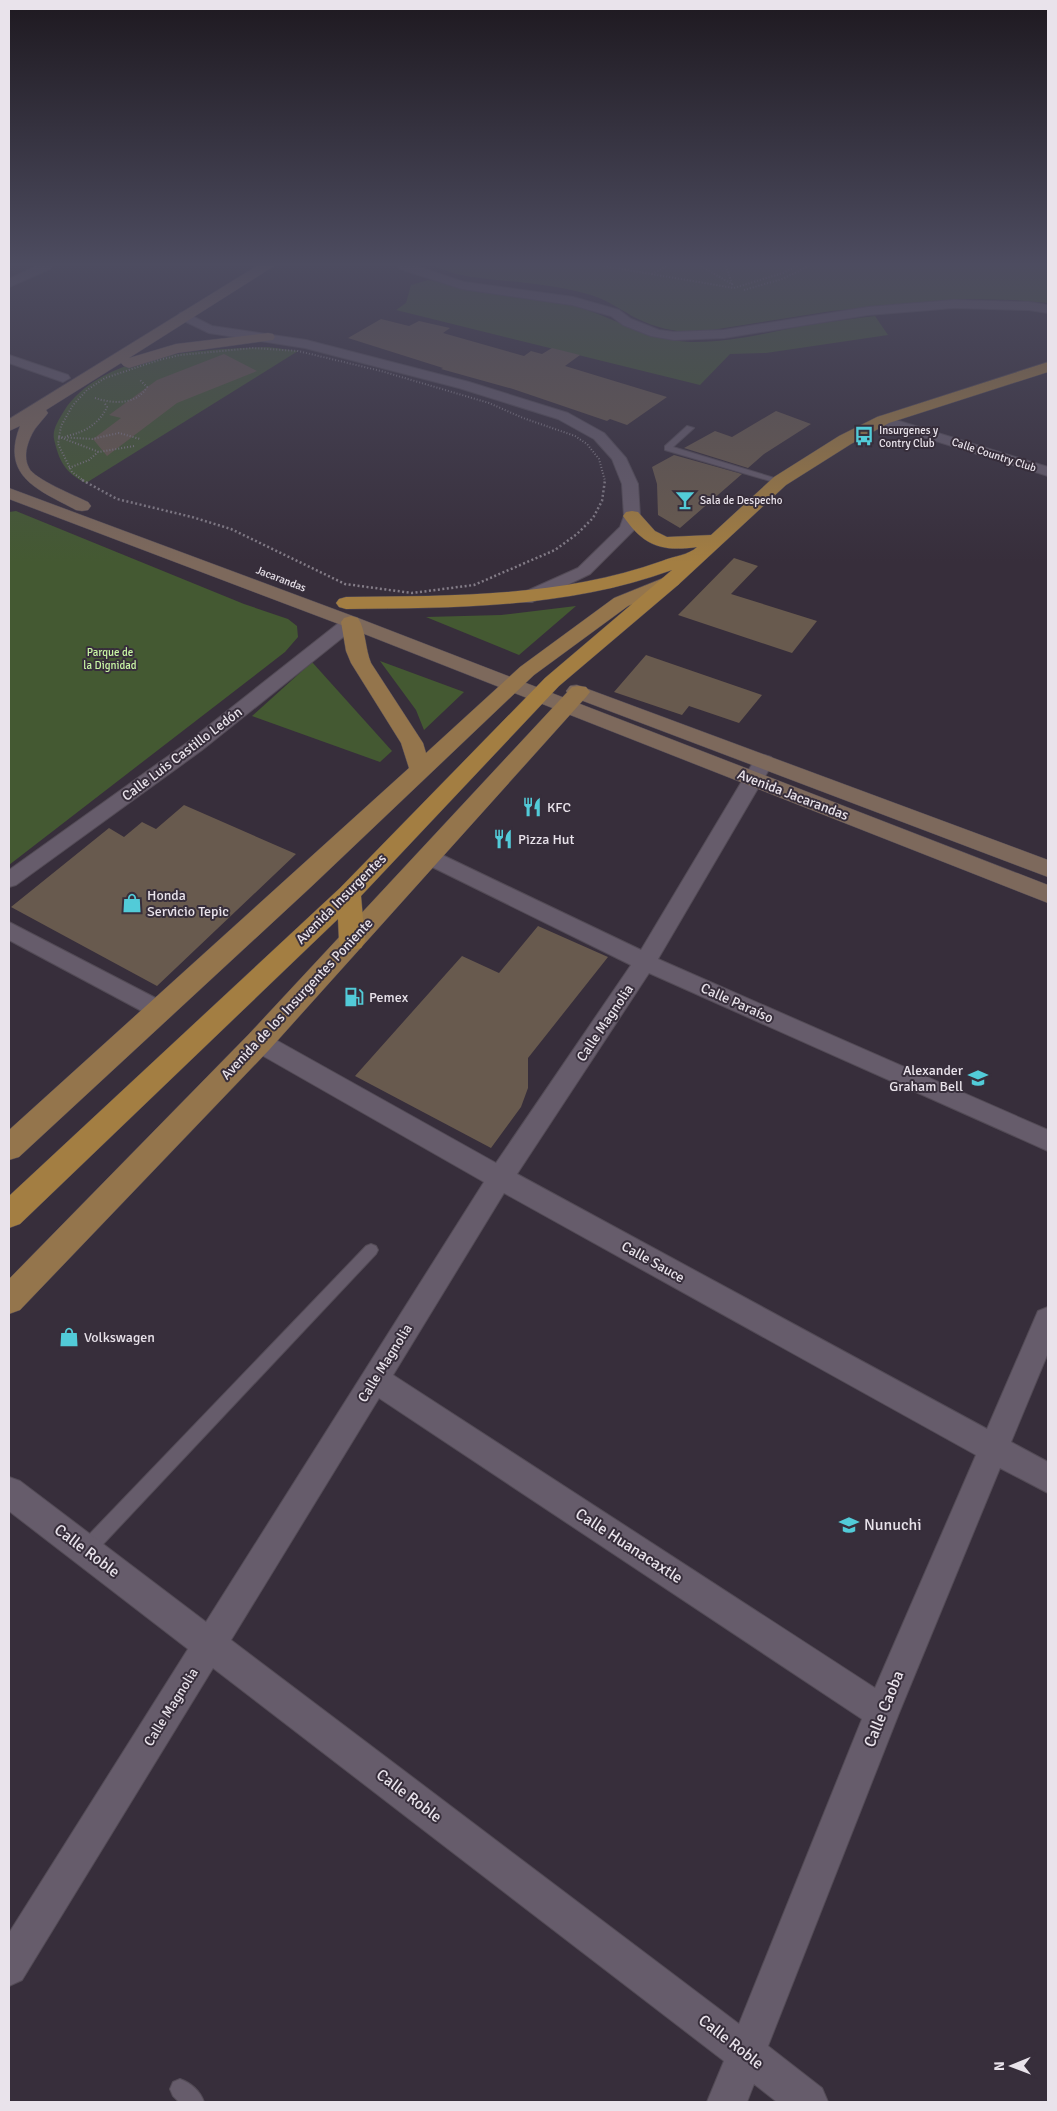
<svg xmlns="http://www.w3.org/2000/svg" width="1057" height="2111" font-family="Signika,sans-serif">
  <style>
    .green { fill: #445932 }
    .building { fill: #685a4e }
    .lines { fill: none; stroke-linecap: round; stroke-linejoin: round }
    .service-casing { stroke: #534b56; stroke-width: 2 }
    .minor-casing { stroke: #534b56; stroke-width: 2 }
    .secondary-casing { stroke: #534b56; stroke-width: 1 }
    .primary-casing { stroke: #534b56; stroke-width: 1 }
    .trunk-casing { stroke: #534b56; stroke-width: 1 }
    .path-far1 { stroke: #837c87; stroke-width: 2; stroke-dasharray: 1 2; stroke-linecap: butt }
    .path { stroke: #837c87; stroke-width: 2.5; stroke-dasharray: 2 2.5; stroke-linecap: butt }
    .service { fill: #665c6b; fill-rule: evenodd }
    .minor { fill: #665c6b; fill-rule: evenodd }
    .secondary { fill: #7d695c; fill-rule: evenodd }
    .primary { fill: #94754c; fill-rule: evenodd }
    .trunk { fill: #a37e42; fill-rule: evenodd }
    .labels { text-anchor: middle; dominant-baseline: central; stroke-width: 4; stroke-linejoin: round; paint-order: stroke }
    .far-poi-label { font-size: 11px; fill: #e9e3eb; stroke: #372e3b; text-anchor: start }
    .far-street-label { font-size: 11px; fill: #e9e3eb; stroke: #372e3b }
    .far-park-label { font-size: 11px; fill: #c8f5a4; stroke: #372e3b }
    .street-label { font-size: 14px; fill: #e9e3eb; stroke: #372e3b }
    .poi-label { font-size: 14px; fill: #e9e3eb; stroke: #372e3b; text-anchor: start }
    .near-poi-label { font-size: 16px; fill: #e9e3eb; stroke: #372e3b; text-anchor: start }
    .near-street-label { font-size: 16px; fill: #e9e3eb; stroke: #372e3b }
  </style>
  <rect width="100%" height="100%" fill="#372e3b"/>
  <g class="green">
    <path d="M434,266H1045L1048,267V303L1014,300L967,299L903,304L832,311L693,333C673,331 656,328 638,319C622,311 608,300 591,295C560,286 528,283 497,280C474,277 455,276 434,266Z"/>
    <path d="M428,280C473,290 519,292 564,303C607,313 644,340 690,342C729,343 766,333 803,326C827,322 851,319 875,316L888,335L766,353L730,354L700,385L396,310L406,303L411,285Z"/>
    <path d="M268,347L298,351L86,483C65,473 59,461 54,439C52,430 59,419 64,411C103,351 204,350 268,347Z"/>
    <path d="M16,511L244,604L288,619L297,626L298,637L285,652L9,865V512Z"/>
    <path d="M576,606L519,655L426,617L501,615Z"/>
    <path d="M380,661L464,692L424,730L416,710Z"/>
    <path d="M312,662L392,751L380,762L252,716Z"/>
  </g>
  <g class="building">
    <path d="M381,319L409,326L419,321L450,328L443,333L524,356L531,351L542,354L552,348L580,355L565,366L667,397L627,425L610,419L607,421L513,389L441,369L443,368L348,338Z"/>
    <path d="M224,354L257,371L177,403L107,456L93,439L121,418L109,415L157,380Z"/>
    <path d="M776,411L811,424L764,454L748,468L684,448L715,431L732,437Z"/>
    <path d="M674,455L742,474L680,528L658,515L657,484L652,467Z"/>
    <path d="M734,558L758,566L731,594L817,621L792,653L678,615Z"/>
    <path d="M646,655L762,695L739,723L689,706L682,715L614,692Z"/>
    <path d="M184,805L296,854L157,986L11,907L109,828L124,837L142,822L156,829Z"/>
    <path d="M538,926L608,957L528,1058V1088L521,1107L491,1148L355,1076L462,956L499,973Z"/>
  </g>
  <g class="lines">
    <defs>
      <g id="service">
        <path d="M687,426L694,428L673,447L784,481L777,483L665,450V446Z"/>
        <path d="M371,1244L376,1246L378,1250L376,1254L92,1556L86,1558L80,1556L78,1550L80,1544L366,1246Z"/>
        <path d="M180,2079C191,2083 200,2091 204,2102H179L173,2096L170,2089L173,2082Z"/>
      </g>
      <g id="minor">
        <path d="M36,266H52L50,269L9,287V279Z"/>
        <path d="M398,266H416L464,282L573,297L619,310L631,319L659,330L674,332L724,330L868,307L954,300L1029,302L1048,305V313L1029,310L954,308L868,315L724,338L674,340L651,336L623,325L611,316L572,305L462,289L400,269Z"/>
        <path d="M184,312L212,326L306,340L469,382L568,413L604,433L626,458L638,484L640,516L635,529L590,574L532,602H520L518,598L520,594L578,568L620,527L624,516L622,484L612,459L594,439L558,419L459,388L305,348L209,333L180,319L178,316L180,313Z"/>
        <path d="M9,355L68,375L70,378L63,382L9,363Z"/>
        <path d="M883,416L1048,467V476L878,423L876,420L878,417Z"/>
        <path d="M351,617L357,618L360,622L357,626L202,750L16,885L9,887V870L188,742L345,618Z"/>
        <path d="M764,755L771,757L774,761L658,959L1048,1130V1151L649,973L517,1174L987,1429L1038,1311L1048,1307V1353L1011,1442L1048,1462V1493L1000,1468L899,1713L768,2046L822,2088L828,2102H777L754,2084L747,2102H707L724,2061L213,1668L22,1980L9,1986V1933L188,1649L9,1511V1477L20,1481L206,1622L484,1182L251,1049L247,1042L251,1035L259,1033L267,1035L496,1163L631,965L422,862L419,857L422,852L429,850L436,852L641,950L754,761L757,757ZM504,1193L976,1455L875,1688L393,1375ZM379,1398L862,1719L739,2024L231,1640Z"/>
        <path d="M9,922L169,1005L173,1011L169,1017L161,1020L153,1017L9,940Z"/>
      </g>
      <g id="secondary">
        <path d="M257,266H274L129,358L176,344L268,333L273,334L275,337L273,340L178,353L129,368L124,366L121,363L46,410L48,413C43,420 36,426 32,434C27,444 23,457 29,468C34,479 76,496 88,502L91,506L88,510L82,511L76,510C39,490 0,477 20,426L9,431V419Z"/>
        <path d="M9,488L358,618L1048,885V903L344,626L9,499Z"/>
        <path d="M577,685L1048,860V877L570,696L566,691L570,686Z"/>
      </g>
      <g id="primary">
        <path d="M671,575L678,577L681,581L678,585L628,606L534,675L312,886L19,1157L9,1160V1130L409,768L401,743L351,663L346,651L341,622L344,618L351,616L358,618C366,630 365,649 371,663L423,743L426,753L520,667L614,598Z"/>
        <path d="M579,686L586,687L590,692L586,697L269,1050L20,1310L9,1314V1279L249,1034L572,687Z"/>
      </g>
      <path id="trunk" d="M1048,362V372L889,423L851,444L786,485L678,585L559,686L361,896L365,941L361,948L352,950L343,948L339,941L338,919L20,1224L9,1228V1196L340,888L545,678L672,570C568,608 456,608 346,609L339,607L336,603L339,599L346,597C452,596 561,597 662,561C674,556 689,555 697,547C661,552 644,546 623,516L626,512L632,511L638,512L655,531L667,537L711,535L774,477L839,436L877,417Z"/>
    </defs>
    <use href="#service" class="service-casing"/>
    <use href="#minor" class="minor-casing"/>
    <use href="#secondary" class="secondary-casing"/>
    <use href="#primary" class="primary-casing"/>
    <use href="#trunk" class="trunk-casing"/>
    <g class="path-far1">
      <path d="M604,266L734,288L783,273L797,266"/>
      <path d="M701,266L732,284L733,287"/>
      <path d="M726,266L732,284"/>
      <path d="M652,274L667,266"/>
      <path d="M744,290L782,279L809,266"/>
      <path d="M95,398C113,404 137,405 147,387L140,380"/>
      <path d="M67,436C85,432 99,424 107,407L104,402"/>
      <path d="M134,446L99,452L59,437L92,439L119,433L140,439"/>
      <path d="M69,468L89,460L98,452"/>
      <path d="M84,481L72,472L58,444L61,426L73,405L87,390L105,378L159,360L180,355L253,348L298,351L381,371L489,403L523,418L575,436L587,444L599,459L605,481"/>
    </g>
    <path class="path" d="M82,480L117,499L192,517L231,529L345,584L412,593L474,585L555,550L577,534L593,518L602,501L605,480"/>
    <use href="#service" class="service"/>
    <use href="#minor" class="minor"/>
    <use href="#secondary" class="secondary"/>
    <use href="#primary" class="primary"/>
    <use href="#trunk" class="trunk"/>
  </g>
  <linearGradient id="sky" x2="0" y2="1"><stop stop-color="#1e1920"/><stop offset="0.47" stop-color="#4d4c60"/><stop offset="1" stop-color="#4d4c60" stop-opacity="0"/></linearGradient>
  <rect width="1057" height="562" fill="url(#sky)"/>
  <defs>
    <symbol id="bus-bare" viewBox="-9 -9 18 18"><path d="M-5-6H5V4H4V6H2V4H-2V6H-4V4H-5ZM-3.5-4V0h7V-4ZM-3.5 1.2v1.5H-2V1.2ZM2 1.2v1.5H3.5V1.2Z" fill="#52cbd8" stroke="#372e3b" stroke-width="2.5" paint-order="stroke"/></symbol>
    <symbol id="bar-bare" viewBox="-9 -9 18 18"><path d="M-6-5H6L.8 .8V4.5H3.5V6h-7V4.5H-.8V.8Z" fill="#52cbd8" stroke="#372e3b" stroke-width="2.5" paint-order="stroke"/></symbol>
    <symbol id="restaurant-bare" viewBox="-9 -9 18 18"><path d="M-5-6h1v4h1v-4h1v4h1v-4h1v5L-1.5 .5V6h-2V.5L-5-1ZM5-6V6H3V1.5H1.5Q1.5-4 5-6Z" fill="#52cbd8" stroke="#372e3b" stroke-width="2.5" paint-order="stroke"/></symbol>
    <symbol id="shop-bare" viewBox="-9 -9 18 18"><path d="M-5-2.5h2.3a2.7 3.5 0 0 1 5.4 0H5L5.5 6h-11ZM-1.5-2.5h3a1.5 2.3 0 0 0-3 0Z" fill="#52cbd8" stroke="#372e3b" stroke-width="2.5" paint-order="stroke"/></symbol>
    <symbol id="fuel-bare" viewBox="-9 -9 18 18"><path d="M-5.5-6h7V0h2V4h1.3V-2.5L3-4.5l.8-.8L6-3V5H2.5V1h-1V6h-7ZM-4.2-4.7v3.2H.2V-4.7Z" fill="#52cbd8" stroke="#372e3b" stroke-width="2.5" paint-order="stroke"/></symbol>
    <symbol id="school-bare" viewBox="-9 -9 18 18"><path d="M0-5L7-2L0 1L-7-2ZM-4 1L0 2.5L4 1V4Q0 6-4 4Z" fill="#52cbd8" stroke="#372e3b" stroke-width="2.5" paint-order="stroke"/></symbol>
  </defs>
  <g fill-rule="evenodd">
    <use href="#bus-bare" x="850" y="422" width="28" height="28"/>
    <use href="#bar-bare" x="671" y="486" width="28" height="28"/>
    <use href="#restaurant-bare" x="518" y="793" width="28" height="28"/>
    <use href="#restaurant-bare" x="489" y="825" width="28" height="28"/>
    <use href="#shop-bare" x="118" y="889" width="28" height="28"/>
    <use href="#fuel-bare" x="340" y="983" width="28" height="28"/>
    <use href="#school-bare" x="964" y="1064" width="28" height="28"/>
    <use href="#shop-bare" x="55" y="1323" width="28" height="28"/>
    <use href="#school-bare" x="835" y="1511" width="28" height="28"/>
  </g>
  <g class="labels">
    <g class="far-poi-label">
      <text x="879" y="430">Insurgenes y<tspan x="879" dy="13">Contry Club</tspan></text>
      <text x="700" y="500">Sala de Despecho</text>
    </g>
    <g class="far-street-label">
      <text transform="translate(994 455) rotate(18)">Calle Country Club</text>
      <text transform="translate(281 579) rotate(21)">Jacarandas</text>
    </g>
    <g class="far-park-label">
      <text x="110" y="652">Parque de<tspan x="110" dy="13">la Dignidad</tspan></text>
    </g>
    <g class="street-label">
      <text transform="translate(182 754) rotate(-37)">Calle Luis Castillo Ledón</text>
      <text transform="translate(793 795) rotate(21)">Avenida Jacarandas</text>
      <text transform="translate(341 899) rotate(-45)">Avenida Insurgentes</text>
      <text transform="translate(297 999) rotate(-47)">Avenida de los Insurgentes Poniente</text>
      <text transform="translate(737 1003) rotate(24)">Calle Paraíso</text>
      <text transform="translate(605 1023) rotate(-56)">Calle Magnolia</text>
      <text transform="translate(653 1262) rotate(29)">Calle Sauce</text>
      <text transform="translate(385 1363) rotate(-58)">Calle Magnolia</text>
      <text transform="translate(171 1707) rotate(-58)">Calle Magnolia</text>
    </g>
    <g class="poi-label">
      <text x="547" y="807">KFC</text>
      <text x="518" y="839">Pizza Hut</text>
      <text x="147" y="895">Honda<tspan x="147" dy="16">Servicio Tepic</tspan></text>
      <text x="369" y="997">Pemex</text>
      <text x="963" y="1070" text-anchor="end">Alexander<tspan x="963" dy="16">Graham Bell</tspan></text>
      <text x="84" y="1337">Volkswagen</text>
    </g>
    <g class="near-poi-label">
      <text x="864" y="1525">Nunuchi</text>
    </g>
    <g class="near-street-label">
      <text transform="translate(629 1546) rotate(33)">Calle Huanacaxtle</text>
      <text transform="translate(87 1551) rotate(37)">Calle Roble</text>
      <text transform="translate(884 1709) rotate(-68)">Calle Caoba</text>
      <text transform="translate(409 1796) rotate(37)">Calle Roble</text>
      <text transform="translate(731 2042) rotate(38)">Calle Roble</text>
    </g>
  </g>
  <rect width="1057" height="2111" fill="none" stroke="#e9e3eb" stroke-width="20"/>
  <g transform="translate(1012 2066) rotate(269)" stroke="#372e3b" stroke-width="4" paint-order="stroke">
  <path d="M0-4L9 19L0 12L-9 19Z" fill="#e9e3eb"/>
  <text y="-8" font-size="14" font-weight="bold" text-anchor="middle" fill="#e9e3eb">N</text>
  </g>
</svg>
